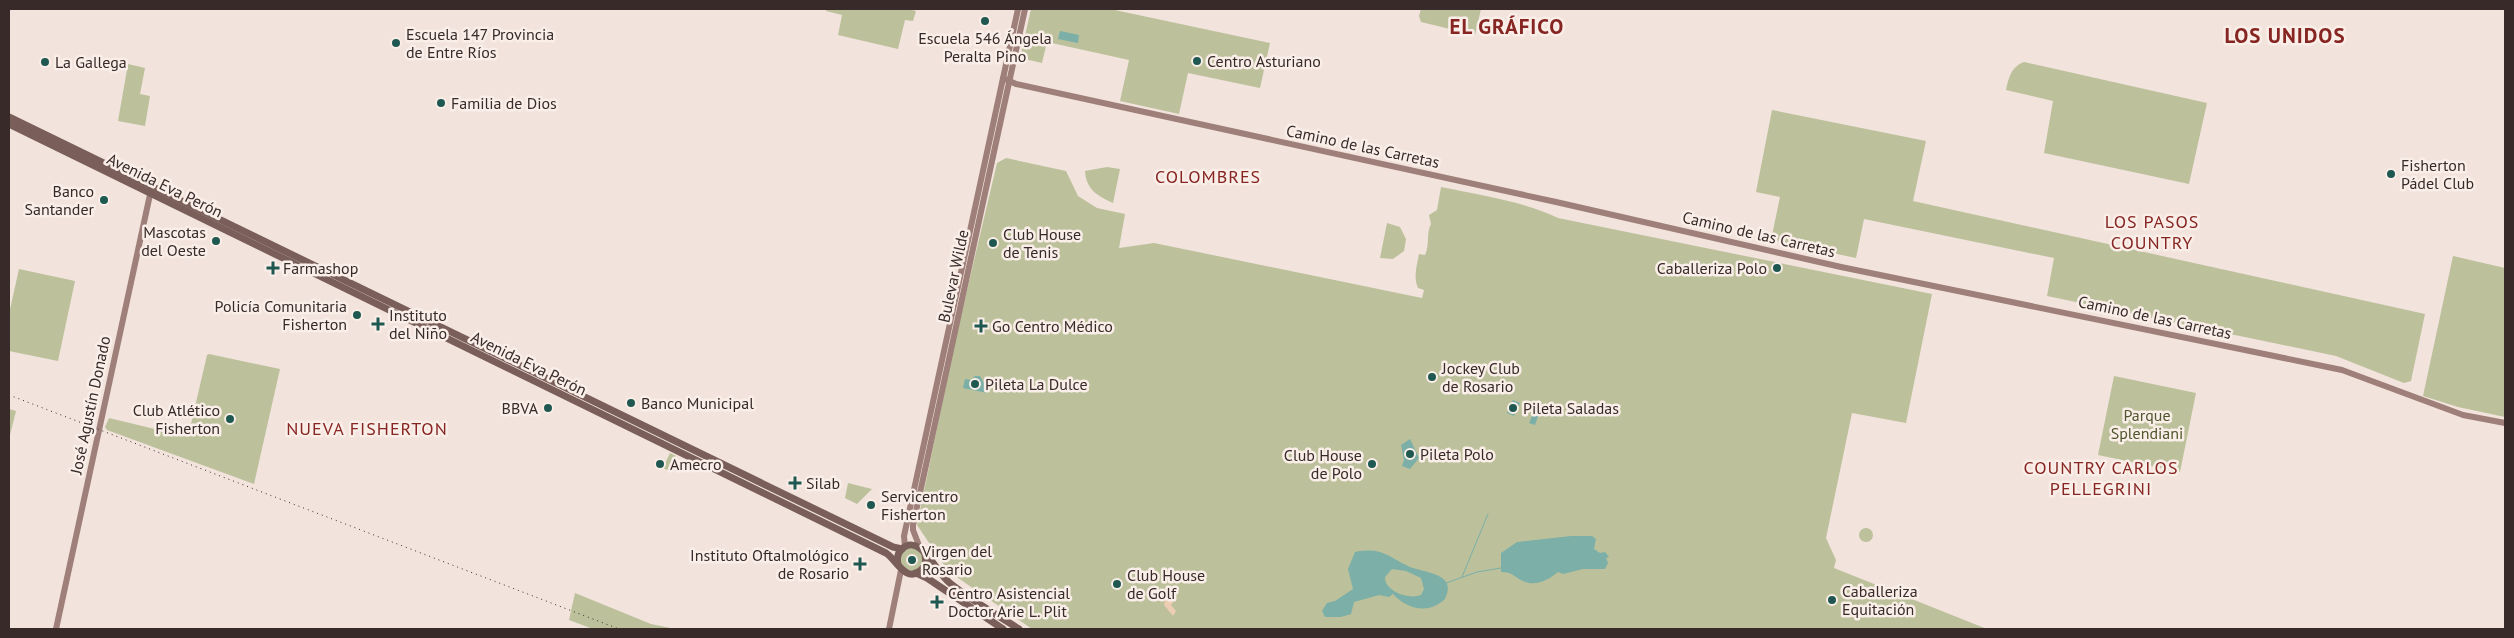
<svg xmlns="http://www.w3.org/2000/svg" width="2514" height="638" font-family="'PT Sans',sans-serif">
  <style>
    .green { fill: #bcc19c }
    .sand { fill: #edcdb3 }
    .water { fill: #7bafa7; fill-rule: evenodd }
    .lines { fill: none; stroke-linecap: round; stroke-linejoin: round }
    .stream { stroke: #7bafa7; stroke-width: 1 }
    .secondary { stroke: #9e7f79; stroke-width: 6 }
    .primary { stroke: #795e59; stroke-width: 7 }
    .rail { stroke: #372a28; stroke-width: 1; stroke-dasharray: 1 4; stroke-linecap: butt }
    .poi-dot { fill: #1e5850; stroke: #faeee8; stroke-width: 2 }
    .labels { text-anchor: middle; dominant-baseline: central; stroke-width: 5; stroke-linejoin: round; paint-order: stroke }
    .poi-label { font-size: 16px; fill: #372a28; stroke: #faeee8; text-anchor: start }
    .street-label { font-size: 16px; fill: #372a28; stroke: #faeee8 }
    .park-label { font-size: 16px; fill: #4e552c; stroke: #faeee8 }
    .neighbourhood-label { font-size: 18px; letter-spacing: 1px; fill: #862521; stroke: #faeee8 }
    .district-label { font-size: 21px; font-weight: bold; letter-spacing: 1px; fill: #862521; stroke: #faeee8 }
  </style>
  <rect width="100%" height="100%" fill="#f2e3dc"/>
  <g class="green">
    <path d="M827,9H908L916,11L913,21L905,20L898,49L838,35L842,15L826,11Z"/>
    <path d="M1031,9H1110L1270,43L1260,88L1188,73L1179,114L1120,101L1129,60L1047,42L1042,63L1020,58Z"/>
    <path d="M1421,9H1481L1475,35L1421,22L1419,16Z"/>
    <path d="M2024,62L2207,103L2189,184L2044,153L2053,101L2006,90C2009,77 2011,67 2024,62Z"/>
    <path d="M128,64L145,68L140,94L150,96L145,126L118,121Z"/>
    <path d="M1772,110L1926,141L1913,201L2425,314L2411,381L2404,383L2336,356L2047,296L2054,258L1864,219L1856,258L1771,240L1780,197L1756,192Z"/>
    <path d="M1006,158L1066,171L1078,196L1097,208L1125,214L1119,248L1154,243L1422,298L1424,290L1418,288C1413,277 1417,265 1419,254L1425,255C1430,244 1426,233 1431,224L1429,215L1437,210L1441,187C1480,195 1522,201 1558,218L1932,294L1906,423L1852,413L1826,538L1836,560L1834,568L1987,629H1032L948,571L917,525L955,341L997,163Z"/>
    <path d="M1107,167L1120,169L1113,203C1097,196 1086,189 1085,171Z"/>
    <path d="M1387,223L1400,227L1406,239L1404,251L1393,259L1380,258Z"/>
    <path d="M2453,256L2505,268V417L2458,407L2423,396Z"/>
    <path d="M19,269L75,281L58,361L9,351V314Z"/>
    <path d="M209,354L280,369L254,484L107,430L105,427L109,418L188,437L207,355Z"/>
    <path d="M2114,376L2196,393L2180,472L2098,455Z"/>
    <path d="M9,409L16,411L10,435H9Z"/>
    <path d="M670,453L676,456L669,471L663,468Z"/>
    <path d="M848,483L872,489L857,504L845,498Z"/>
    <circle cx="1866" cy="535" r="7"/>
    <path d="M910,545L925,555L920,571L901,570L899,552Z"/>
    <path d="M575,593L651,624L675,629H593L569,620Z"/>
  </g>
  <path class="sand" d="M1166,594L1175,599L1171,605L1176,611L1173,616L1164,605L1165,600L1162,597Z"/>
  <g class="water">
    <path d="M1060,31L1079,35L1078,43L1058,39Z"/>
    <path d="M975,376H980L984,383L989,384L987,393L963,388L965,379L971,380Z"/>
    <path d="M1513,400L1520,403L1514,416L1507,413Z"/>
    <path d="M1535,409L1540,411L1535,425L1529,423Z"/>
    <path d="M1410,439L1419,458L1410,469L1402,466L1404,460L1401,445Z"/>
    <path d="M1571,536H1592L1596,539L1594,549L1600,553L1605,552L1609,557L1606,558L1608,563L1605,569H1583L1563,574L1558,572C1548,580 1536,587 1523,581C1514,577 1513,572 1501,572V553L1517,542Z"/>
    <path d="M1360,551C1383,548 1389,557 1408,566C1421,573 1459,572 1445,599C1428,615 1407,609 1393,594L1389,597L1379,595L1354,602L1351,614L1341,617H1325L1322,611L1327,603L1335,601L1353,589L1348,569L1355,552ZM1392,569L1406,571L1421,578L1424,589L1421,595C1409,600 1384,591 1385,577Z"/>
    <circle cx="912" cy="560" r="5.5"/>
  </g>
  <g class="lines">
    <g class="stream">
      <path d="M1462,577L1488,514"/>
      <path d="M1446,583L1477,572L1501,568"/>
    </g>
    <g class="secondary">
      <path d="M1003,78L1016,84L1556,202L1841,267L2342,370L2463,415L2505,423"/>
      <path d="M905,547L904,536L1018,9"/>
      <path d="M920,548L913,530V525L1025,9"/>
      <path d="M56,629L151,190"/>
      <path d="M889,629L901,570"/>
    </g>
    <g class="primary">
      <path d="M9,117L893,547L902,549"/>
      <path d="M9,124L886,553C896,559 906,584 921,570C926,566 926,560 925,555"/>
      <path d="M898,564C895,552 906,540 918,547C928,552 940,576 951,584C972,601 996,614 1019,629"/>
      <path d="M916,573L927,578L1003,629"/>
    </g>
    <path class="rail" d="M9,395L619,629"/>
  </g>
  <g class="poi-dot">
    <circle cx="985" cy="21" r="5"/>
    <circle cx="396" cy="43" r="5"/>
    <circle cx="1197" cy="61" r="5"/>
    <circle cx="45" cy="62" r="5"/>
    <circle cx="441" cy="103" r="5"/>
    <circle cx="2391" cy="174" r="5"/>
    <circle cx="104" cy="200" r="5"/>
    <circle cx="216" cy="241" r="5"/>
    <circle cx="993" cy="243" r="5"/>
    <path d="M270.5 260.5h5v5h5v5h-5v5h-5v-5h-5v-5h5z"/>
    <circle cx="1777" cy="268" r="5"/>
    <circle cx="357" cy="315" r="5"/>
    <path d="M375.5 316.5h5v5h5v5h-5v5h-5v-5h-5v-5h5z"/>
    <path d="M978.5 318.5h5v5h5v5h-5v5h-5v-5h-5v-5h5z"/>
    <circle cx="1432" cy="377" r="5"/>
    <circle cx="975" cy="384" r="5"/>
    <circle cx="631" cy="403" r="5"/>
    <circle cx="548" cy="408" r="5"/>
    <circle cx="1513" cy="408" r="5"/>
    <circle cx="230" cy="419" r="5"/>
    <circle cx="1410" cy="454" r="5"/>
    <circle cx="660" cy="464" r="5"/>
    <circle cx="1372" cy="464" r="5"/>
    <path d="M792.5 475.5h5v5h5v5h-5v5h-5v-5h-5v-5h5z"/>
    <circle cx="871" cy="505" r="5"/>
    <circle cx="912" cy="560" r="5"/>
    <path d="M857.5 556.5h5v5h5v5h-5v5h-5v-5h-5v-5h5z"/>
    <circle cx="1117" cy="584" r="5"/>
    <circle cx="1832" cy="600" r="5"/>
    <path d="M934.5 594.5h5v5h5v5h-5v5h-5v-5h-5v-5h5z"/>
  </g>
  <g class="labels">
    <g class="poi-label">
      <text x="406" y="34">Escuela 147 Provincia<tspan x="406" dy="18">de Entre Ríos</tspan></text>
      <text x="985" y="38" text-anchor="middle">Escuela 546 Ángela<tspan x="985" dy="18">Peralta Pino</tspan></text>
      <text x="1207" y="61">Centro Asturiano</text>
      <text x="55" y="62">La Gallega</text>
      <text x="451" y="103">Familia de Dios</text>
      <text x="2401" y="165">Fisherton<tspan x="2401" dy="18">Pádel Club</tspan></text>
      <text x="94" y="191" text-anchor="end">Banco<tspan x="94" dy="18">Santander</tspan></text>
      <text x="206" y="232" text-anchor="end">Mascotas<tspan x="206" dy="18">del Oeste</tspan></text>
      <text x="1003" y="234">Club House<tspan x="1003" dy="18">de Tenis</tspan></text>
      <text x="283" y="268">Farmashop</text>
      <text x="1767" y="268" text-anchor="end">Caballeriza Polo</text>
      <text x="347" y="306" text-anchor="end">Policía Comunitaria<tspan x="347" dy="18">Fisherton</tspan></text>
      <text x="389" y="315">Instituto<tspan x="389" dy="18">del Niño</tspan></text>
      <text x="992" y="326">Go Centro Médico</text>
      <text x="1442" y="368">Jockey Club<tspan x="1442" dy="18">de Rosario</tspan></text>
      <text x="985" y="384">Pileta La Dulce</text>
      <text x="641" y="403">Banco Municipal</text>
      <text x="538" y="408" text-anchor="end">BBVA</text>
      <text x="1523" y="408">Pileta Saladas</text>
      <text x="220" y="410" text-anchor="end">Club Atlético<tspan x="220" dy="18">Fisherton</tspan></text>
      <text x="1420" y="454">Pileta Polo</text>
      <text x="1362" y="455" text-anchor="end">Club House<tspan x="1362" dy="18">de Polo</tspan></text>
      <text x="670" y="464">Amecro</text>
      <text x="806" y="483">Silab</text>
      <text x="881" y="496">Servicentro<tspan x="881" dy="18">Fisherton</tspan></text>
      <text x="922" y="551">Virgen del<tspan x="922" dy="18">Rosario</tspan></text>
      <text x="849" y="555" text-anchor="end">Instituto Oftalmológico<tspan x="849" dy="18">de Rosario</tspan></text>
      <text x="1127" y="575">Club House<tspan x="1127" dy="18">de Golf</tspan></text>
      <text x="1842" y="591">Caballeriza<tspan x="1842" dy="18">Equitación</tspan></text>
      <text x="948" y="593">Centro Asistencial<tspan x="948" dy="18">Doctor Arie L. Plit</tspan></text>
    </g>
    <g class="street-label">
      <text transform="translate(1363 146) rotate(12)">Camino de las Carretas</text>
      <text transform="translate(165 185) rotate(26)">Avenida Eva Perón</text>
      <text transform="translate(1759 234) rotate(13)">Camino de las Carretas</text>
      <text transform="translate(953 276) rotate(-78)">Bulevar Wilde</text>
      <text transform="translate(2155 317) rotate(12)">Camino de las Carretas</text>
      <text transform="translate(529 363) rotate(26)">Avenida Eva Perón</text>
      <text transform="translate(90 405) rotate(-78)">José Agustín Donado</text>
    </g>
    <g class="park-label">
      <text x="2147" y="415">Parque<tspan x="2147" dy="18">Splendiani</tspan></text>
    </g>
    <g class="neighbourhood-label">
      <text x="1208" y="176">COLOMBRES</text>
      <text x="2152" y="221">LOS PASOS<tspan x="2152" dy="21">COUNTRY</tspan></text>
      <text x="367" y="428">NUEVA FISHERTON</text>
      <text x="2101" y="467">COUNTRY CARLOS<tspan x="2101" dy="21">PELLEGRINI</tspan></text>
    </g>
    <g class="district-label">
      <text x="1507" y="26">EL GRÁFICO</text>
      <text x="2285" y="35">LOS UNIDOS</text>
    </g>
  </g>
  <rect width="2514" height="638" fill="none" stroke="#372a28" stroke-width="20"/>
</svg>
